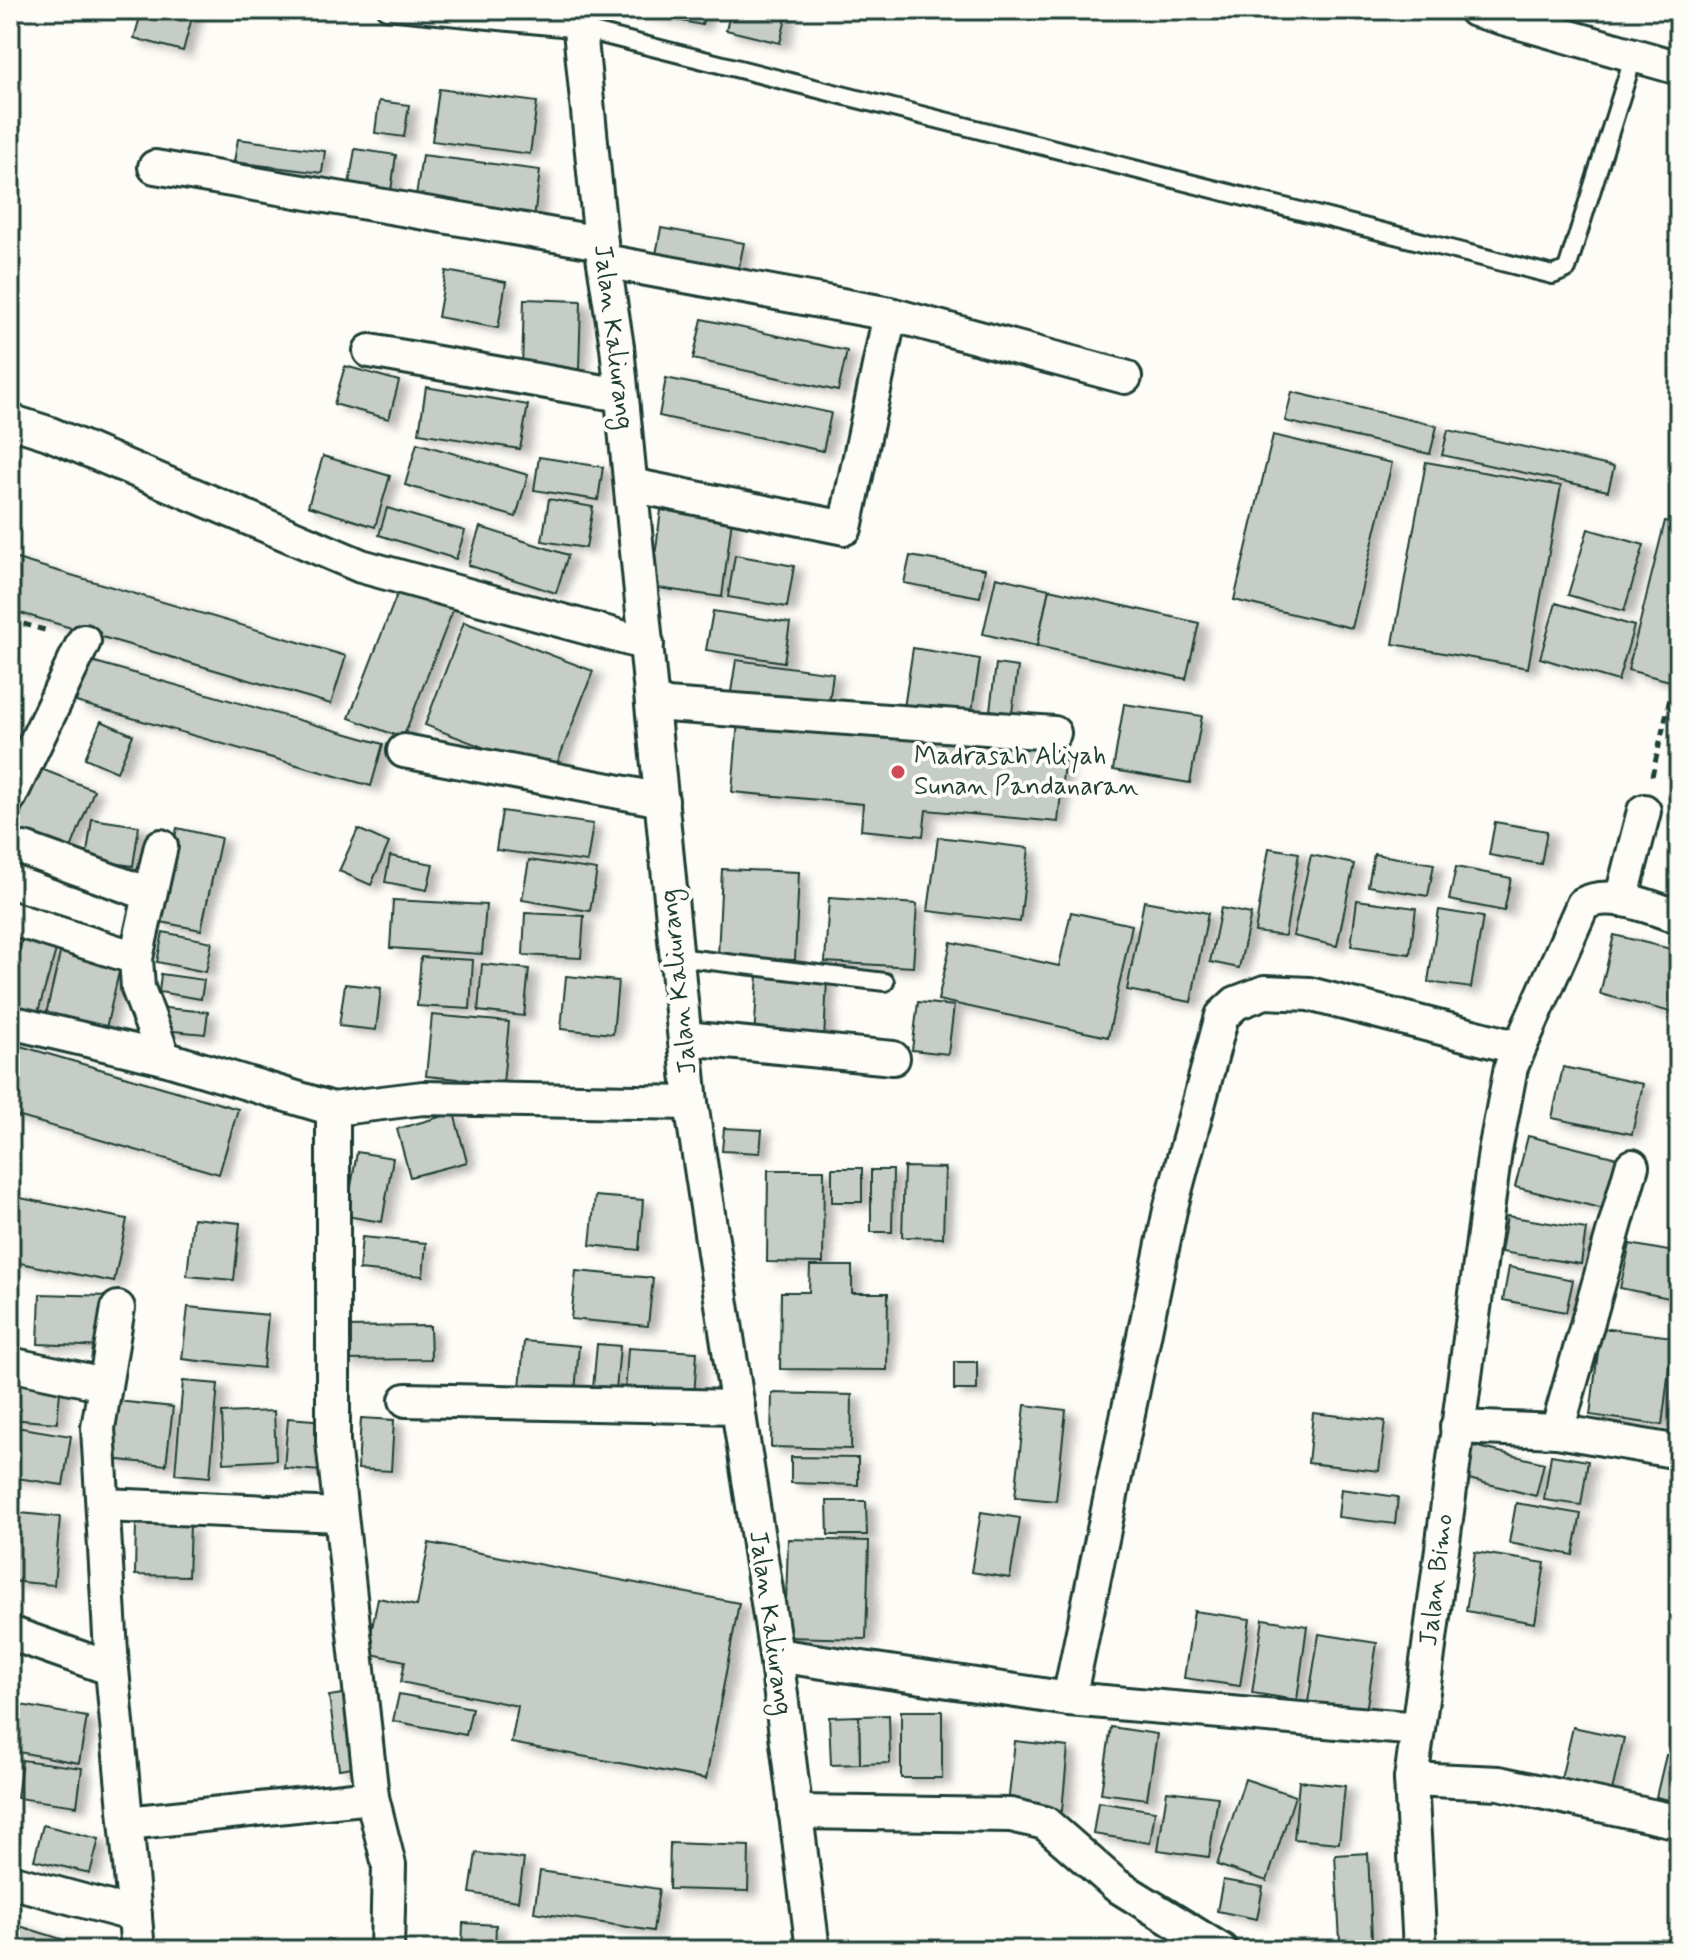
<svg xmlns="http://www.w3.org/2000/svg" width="1689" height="1960" font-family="Mynerve,sans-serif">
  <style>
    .building { fill: #c6cdc7; stroke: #1f3d34; stroke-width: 2; filter: url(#shadow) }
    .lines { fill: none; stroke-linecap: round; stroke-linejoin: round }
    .lane-casing { stroke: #1f3d34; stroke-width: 22 }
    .street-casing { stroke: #1f3d34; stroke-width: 38 }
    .path { stroke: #1f3d34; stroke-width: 5; stroke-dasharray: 8 6; stroke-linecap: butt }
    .lane { stroke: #fdfcf7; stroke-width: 16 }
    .street { stroke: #fdfcf7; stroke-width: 32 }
    .poi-dot { fill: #d1495b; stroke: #fdfcf7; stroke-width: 3 }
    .labels { text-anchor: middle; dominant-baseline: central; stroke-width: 8; stroke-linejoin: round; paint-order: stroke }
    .street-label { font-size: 26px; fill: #1f3d34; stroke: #fdfcf7 }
    .poi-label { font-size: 26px; fill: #1f3d34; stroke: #fdfcf7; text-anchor: start }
  </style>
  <defs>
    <filter id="shadow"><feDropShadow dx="9" dy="5" stdDeviation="4" flood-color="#0004"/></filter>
  </defs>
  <rect width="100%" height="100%" fill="#fdfcf7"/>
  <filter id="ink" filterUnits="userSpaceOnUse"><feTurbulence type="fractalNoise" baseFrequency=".0125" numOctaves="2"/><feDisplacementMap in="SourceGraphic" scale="16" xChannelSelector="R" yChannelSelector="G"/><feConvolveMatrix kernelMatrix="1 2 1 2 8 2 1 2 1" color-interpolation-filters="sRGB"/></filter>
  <g filter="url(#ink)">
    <g class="building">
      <path d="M142,10H194L183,51L134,38Z"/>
      <path d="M629,10H705L702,25Z"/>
      <path d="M731,10H788L780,43L726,30Z"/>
      <path d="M439,89L537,102L530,154L432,141Z"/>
      <path d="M379,101L409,105L404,137L375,133Z"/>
      <path d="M238,139L325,151L322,173L234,162Z"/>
      <path d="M355,149L396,155L391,191L349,185Z"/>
      <path d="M422,155L540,170L534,218L415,203Z"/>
      <path d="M661,228L744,243L736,281L654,265Z"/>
      <path d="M446,271L506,282L498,328L438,317Z"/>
      <path d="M524,299L581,301L579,370L522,369Z"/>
      <path d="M702,319L847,351L838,391L693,359Z"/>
      <path d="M345,366L399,381L389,419L334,404Z"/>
      <path d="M666,378L831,413L823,451L659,416Z"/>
      <path d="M426,387L528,405L520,449L419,433Z"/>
      <path d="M1292,392L1437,426L1430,454L1285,421Z"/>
      <path d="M1448,430L1614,467L1608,491L1442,455Z"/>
      <path d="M1273,435L1392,463L1352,628L1234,600Z"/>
      <path d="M417,443L528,475L516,517L405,485Z"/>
      <path d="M323,456L390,476L375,527L308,506Z"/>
      <path d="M539,457L603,467L598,500L534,490Z"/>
      <path d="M1426,462L1561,486L1528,668L1393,644Z"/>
      <path d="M549,499L593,507L586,548L542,541Z"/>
      <path d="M387,508L465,531L456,559L379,535Z"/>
      <path d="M661,510L732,519L722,597L651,587Z"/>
      <path d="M1665,521L1679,524V646L1670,681L1628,670Z"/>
      <path d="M480,527L568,555L556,593L468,565Z"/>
      <path d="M1588,529L1644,545L1624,611L1568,595Z"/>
      <path d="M735,555L794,566L787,607L728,597Z"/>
      <path d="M910,556L985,569L980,597L904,583Z"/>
      <path d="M10,557L346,656L331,704L10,610Z"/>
      <path d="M996,577L1049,589L1037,646L983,634Z"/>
      <path d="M401,584L455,605L403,738L349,718Z"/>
      <path d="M1049,589L1199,623L1186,679L1037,646Z"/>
      <path d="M1556,603L1634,626L1618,681L1540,658Z"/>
      <path d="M713,611L790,623L784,662L706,650Z"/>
      <path d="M464,622L593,671L553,774L425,725Z"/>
      <path d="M913,648L980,659L971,718L904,708Z"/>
      <path d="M88,660L383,744L371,786L76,702Z"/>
      <path d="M736,660L833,673L828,711L730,698Z"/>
      <path d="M996,664L1018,667L1012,713L990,710Z"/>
      <path d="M1124,704L1202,716L1190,783L1113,770Z"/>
      <path d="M101,721L133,735L117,772L85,758Z"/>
      <path d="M738,721L1065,752L1058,822L926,810L923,836L861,830L863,804L732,792Z"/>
      <path d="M39,768L94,790L68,856L12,835Z"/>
      <path d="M502,811L593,824L587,862L496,850Z"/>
      <path d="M92,819L139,826L133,866L86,859Z"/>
      <path d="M1495,822L1547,831L1541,864L1489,855Z"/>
      <path d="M177,828L221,838L201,930L156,921Z"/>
      <path d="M358,829L389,843L371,885L339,871Z"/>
      <path d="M938,837L1029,848L1020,922L928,911Z"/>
      <path d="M1269,848L1299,853L1285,936L1255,932Z"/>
      <path d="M1374,854L1434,864L1428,896L1368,886Z"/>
      <path d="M1311,855L1354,864L1337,946L1293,936Z"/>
      <path d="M390,856L433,864L427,890L385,882Z"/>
      <path d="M529,860L597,870L590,911L522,900Z"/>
      <path d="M1456,867L1511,878L1504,911L1449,900Z"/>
      <path d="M722,869L799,872L795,960L718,957Z"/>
      <path d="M829,898L917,904L913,967L825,962Z"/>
      <path d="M393,900L486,905L482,954L390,948Z"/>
      <path d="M1357,900L1416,908L1410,954L1351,946Z"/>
      <path d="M1144,901L1208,913L1191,1002L1127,990Z"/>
      <path d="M1221,908L1251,914L1239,968L1210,962Z"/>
      <path d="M1439,910L1483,917L1471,988L1428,982Z"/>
      <path d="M1071,912L1132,925L1108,1037L938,1000L951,942L1059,966Z"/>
      <path d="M525,913L584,916L581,958L523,955Z"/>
      <path d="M163,932L212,942L206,972L157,962Z"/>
      <path d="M1614,935L1679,951V1014L1600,994Z"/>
      <path d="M22,940L56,950L38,1012L10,1005V984Z"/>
      <path d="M62,945L122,959L103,1041L43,1027Z"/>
      <path d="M421,957L473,960L470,1009L417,1006Z"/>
      <path d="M482,964L529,969L524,1016L478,1011Z"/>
      <path d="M161,974L204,980L201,999L159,992Z"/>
      <path d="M758,974L827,978L824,1041L754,1038Z"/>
      <path d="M566,976L618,981L613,1034L561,1029Z"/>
      <path d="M345,984L381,988L376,1030L339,1026Z"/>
      <path d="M918,1002L954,1006L948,1054L912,1050Z"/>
      <path d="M165,1008L208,1012L205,1034L163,1030Z"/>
      <path d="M432,1015L509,1022L503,1083L426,1076Z"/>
      <path d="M10,1043L238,1109L219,1174L10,1114Z"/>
      <path d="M1563,1067L1643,1084L1632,1134L1552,1118Z"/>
      <path d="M454,1113L467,1162L410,1177L397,1129Z"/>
      <path d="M724,1128L762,1130L760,1153L722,1151Z"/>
      <path d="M1528,1136L1617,1158L1604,1209L1515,1187Z"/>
      <path d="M357,1152L393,1158L382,1222L346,1216Z"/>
      <path d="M904,1167L945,1168L943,1238L902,1237Z"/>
      <rect x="832" y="1168" width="30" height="34"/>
      <path d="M768,1170H824L823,1263L767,1262Z"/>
      <path d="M871,1170H893L892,1232H871Z"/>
      <path d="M10,1196L127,1219L114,1282L10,1261Z"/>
      <path d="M595,1196L643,1200L639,1250L590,1245Z"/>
      <path d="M1507,1216L1586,1229L1581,1264L1501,1252Z"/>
      <path d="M193,1218L240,1223L234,1280L187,1276Z"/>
      <path d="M362,1237L426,1243L423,1276L359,1270Z"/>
      <path d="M1630,1244L1679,1253V1300L1620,1288Z"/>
      <path d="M810,1266H852V1293H888L887,1370L780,1369L781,1292H809Z"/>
      <path d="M1509,1267L1573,1280L1566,1312L1503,1300Z"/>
      <path d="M576,1271L653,1278L648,1326L571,1319Z"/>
      <path d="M40,1294L108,1296L105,1347L38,1344Z"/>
      <path d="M188,1307L268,1315L263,1368L182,1359Z"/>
      <path d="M430,1326L431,1359L343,1360L342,1327Z"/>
      <path d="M1601,1328L1673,1337L1662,1425L1590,1415Z"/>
      <path d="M524,1341L579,1346L575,1392L520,1388Z"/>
      <path d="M597,1344L620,1346L616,1390L593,1388Z"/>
      <path d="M628,1348L697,1352L694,1398L625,1395Z"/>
      <rect x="954" y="1362" width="23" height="28"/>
      <path d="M10,1376L61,1381L57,1423L10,1419Z"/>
      <path d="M183,1381L218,1384L210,1477L175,1474Z"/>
      <path d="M772,1393L852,1395L851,1449L771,1447Z"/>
      <path d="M117,1401L173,1407L166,1465L110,1459Z"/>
      <path d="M1025,1405L1066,1410L1056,1501L1015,1497Z"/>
      <path d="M274,1411L276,1460L224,1463L222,1413Z"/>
      <path d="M1313,1413L1385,1421L1379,1471L1308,1463Z"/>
      <path d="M288,1418L325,1421L321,1471L284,1468Z"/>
      <path d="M361,1418L394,1420L391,1471L358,1469Z"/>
      <path d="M10,1426L71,1436L63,1485L10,1477Z"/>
      <path d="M1462,1443L1544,1463L1536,1496L1453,1475Z"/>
      <path d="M1551,1455L1588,1461L1581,1505L1544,1500Z"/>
      <path d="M791,1457L858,1458V1485L791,1483Z"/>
      <path d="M1341,1489L1398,1497L1395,1524L1338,1517Z"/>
      <path d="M827,1501H866L867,1535H828Z"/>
      <path d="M1516,1503L1581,1514L1573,1555L1509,1543Z"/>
      <path d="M10,1512L60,1517L54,1585L10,1581Z"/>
      <path d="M981,1512L1020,1518L1010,1578L971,1572Z"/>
      <path d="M136,1523L190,1525L188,1576L135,1575Z"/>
      <path d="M788,1539L869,1541L866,1639L785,1637Z"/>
      <path d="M429,1543L739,1603L706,1779L511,1743L518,1706L401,1682L405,1661L367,1653L378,1598L417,1606Z"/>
      <path d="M1475,1552L1545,1563L1535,1623L1466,1611Z"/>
      <path d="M1194,1611L1250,1619L1240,1686L1184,1678Z"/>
      <path d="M1263,1619L1307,1626L1297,1700L1252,1693Z"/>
      <path d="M1319,1634L1377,1643L1366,1711L1308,1702Z"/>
      <path d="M349,1693L359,1766L339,1769L329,1696Z"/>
      <path d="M399,1694L472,1708L466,1735L393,1721Z"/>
      <path d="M21,1705L87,1717L79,1763L13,1751Z"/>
      <rect x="901" y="1711" width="41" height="67"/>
      <path d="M889,1715L890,1763L860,1764L859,1716Z"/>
      <path d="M859,1716L860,1764L831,1765L829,1717Z"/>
      <path d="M1111,1727L1157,1734L1147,1799L1101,1793Z"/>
      <path d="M1573,1727L1624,1738L1612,1791L1561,1779Z"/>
      <path d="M1015,1741L1068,1747L1062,1811L1008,1805Z"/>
      <path d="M1666,1755L1679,1758V1802L1656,1797Z"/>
      <path d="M22,1760L82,1768L77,1806L17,1798Z"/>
      <path d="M1245,1779L1295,1796L1267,1881L1217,1865Z"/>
      <path d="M1299,1781L1345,1786L1339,1843L1294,1839Z"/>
      <path d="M1167,1791L1218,1797L1209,1857L1158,1850Z"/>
      <path d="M1098,1802L1155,1811L1150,1843L1093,1834Z"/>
      <path d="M43,1825L99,1839L90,1873L34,1860Z"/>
      <path d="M670,1843L749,1846L748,1891L669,1889Z"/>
      <path d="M476,1853L524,1859L518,1901L470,1893Z"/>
      <path d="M1368,1853L1372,1939L1340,1941L1335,1855Z"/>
      <path d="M540,1871L659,1889L653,1931L534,1912Z"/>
      <path d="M1223,1880L1263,1887L1257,1919L1217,1911Z"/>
      <path d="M10,1923L93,1949L10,1950Z"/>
      <path d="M463,1923L496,1925L495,1950H462Z"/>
    </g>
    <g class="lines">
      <defs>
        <g id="lane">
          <path d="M386,10L581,29L1553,275L1567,269L1634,55"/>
          <path d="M677,957L885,982"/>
        </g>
        <g id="street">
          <path d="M578,10L601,243L617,347L691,1103L776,1655L813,1950"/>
          <path d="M1475,10L1679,68"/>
          <path d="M155,167L601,243"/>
          <path d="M604,261L890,314L1125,377"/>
          <path d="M370,351L621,395"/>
          <path d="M10,421L48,433L361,566L647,644"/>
          <path d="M631,485L845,528L890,314"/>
          <path d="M653,704L1054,733"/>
          <path d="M404,751L662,800"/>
          <path d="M10,796L84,641"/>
          <path d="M161,846L136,958L138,988L164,1058"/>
          <path d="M24,849L149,894"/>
          <path d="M1621,900L1644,811"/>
          <path d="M10,918L136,958"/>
          <path d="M10,1022L164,1058L333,1109"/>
          <path d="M685,1038L893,1058"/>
          <path d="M10,1364L104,1384"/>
          <path d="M406,1400L738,1407"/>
          <path d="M1457,1427L1557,1431L1679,1452"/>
          <path d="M1557,1431L1632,1166"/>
          <path d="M103,1505L340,1515"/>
          <path d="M10,1633L112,1669L138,1950"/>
          <path d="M776,1655L1069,1699L1418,1729L1495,1151L1511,1067L1583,904C1611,889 1651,908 1679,917"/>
          <path d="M112,1669L98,1428L118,1308"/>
          <path d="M1069,1699L1170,1210L1222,1016L1236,1003L1265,992L1309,994L1519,1048"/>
          <path d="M1418,1729L1411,1779L1499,1783L1679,1822"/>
          <path d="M1411,1779L1420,1950"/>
          <path d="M795,1812L1011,1815L1045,1823L1116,1885L1221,1950"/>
          <path d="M127,1823L372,1797"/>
          <path d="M10,1881L135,1915"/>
          <path d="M387,1950L389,1865L372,1797L333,1442V1109L423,1098L691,1103"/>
        </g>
      </defs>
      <use href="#lane" class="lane-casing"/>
      <use href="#street" class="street-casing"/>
      <g class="path">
        <path d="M10,620L48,631"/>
        <path d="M1652,776L1679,660"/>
      </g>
      <use href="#lane" class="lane"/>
      <use href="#street" class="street"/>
    </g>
  </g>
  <circle class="poi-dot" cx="898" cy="772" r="8"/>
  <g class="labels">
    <g class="street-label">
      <text transform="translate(613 337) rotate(83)">Jalan Kaliurang</text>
      <text transform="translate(679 982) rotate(-96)">Jalan Kaliurang</text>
      <text transform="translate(1437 1580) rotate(-83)">Jalan Bimo</text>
      <text transform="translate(770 1623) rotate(82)">Jalan Kaliurang</text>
    </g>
    <g class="poi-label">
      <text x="914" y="757">Madrasah Aliyah<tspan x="914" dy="30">Sunan Pandanaran</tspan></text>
    </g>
  </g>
  <rect width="1689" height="1960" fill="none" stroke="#fdfcf7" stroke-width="40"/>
  <rect x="20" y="20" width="1649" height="1920" fill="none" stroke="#1f3d34" stroke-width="3" filter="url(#ink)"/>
</svg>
